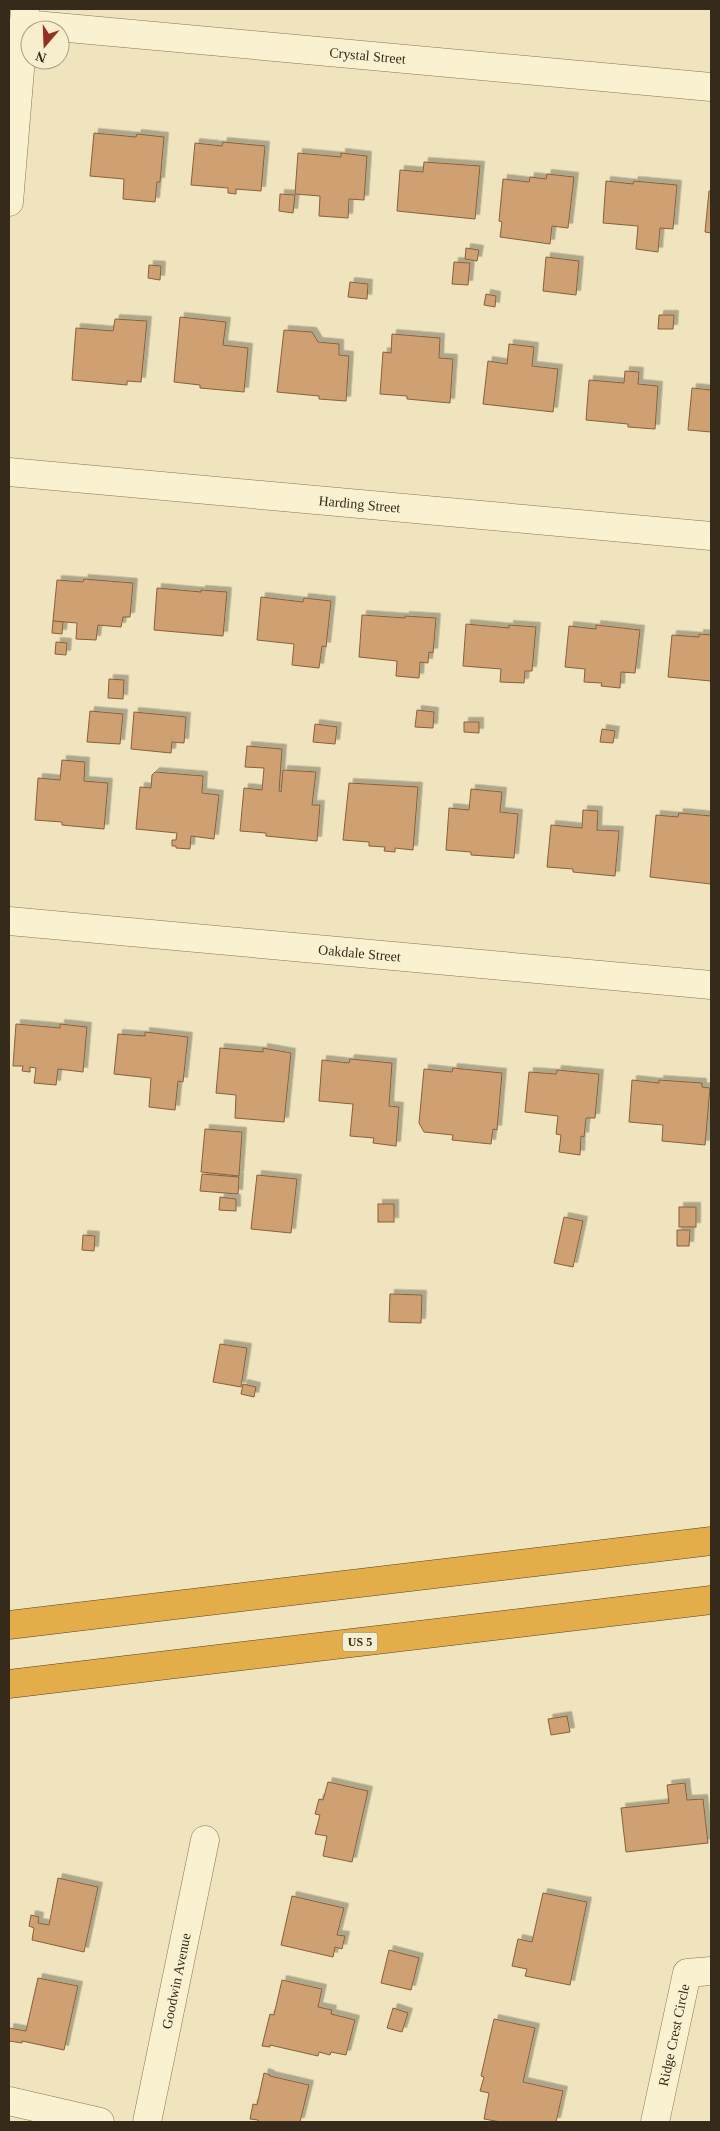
<svg xmlns="http://www.w3.org/2000/svg" width="720" height="2131" font-family="Georgia,serif">
  <style>
    .building { fill: #cfa071; stroke: #87603b; filter: url(#shadow) }
    .lines { fill: none; stroke-linecap: round; stroke-linejoin: round }
    .street-casing { stroke: #877456; stroke-width: 29 }
    .highway-casing { stroke: #55422a; stroke-width: 29 }
    .street { stroke: #faf1d0; stroke-width: 28 }
    .highway { stroke: #e3ad49; stroke-width: 28 }
    .labels { text-anchor: middle; dominant-baseline: central; stroke-width: 4; stroke-linejoin: round; paint-order: stroke }
    .shield { fill: #f6eecd; stroke: #706550; stroke-width: 1 }
    .shield-label { font-size: 12px; font-weight: bold; fill: #362a1b }
    .street-label { font-size: 14px; fill: #362a1b; stroke: #f6eecd }
  </style>
  <defs>
    <filter id="shadow"><feDropShadow dx="4.5" dy="-4.5" stdDeviation="0" flood-color="#0004"/></filter>
  </defs>
  <rect width="100%" height="100%" fill="#efe4bd"/>
  <g class="building">
    <path d="M94,133L136,137L137,134L164,137L160,182H157L155,202L123,199L124,179L90,176Z"/>
    <path d="M223,142L265,146L261,191L236,189V194L228,193V188L191,185L195,143L222,146Z"/>
    <path d="M298,153L341,157V153L367,156L364,200L349,199L348,218L319,216L320,196L295,194Z"/>
    <path d="M424,162L480,166L475,219L397,211L400,170L423,172Z"/>
    <path d="M547,174L574,177L568,228L552,226L550,244L500,237L502,222L499,221L503,179L529,182L530,177L546,179Z"/>
    <path d="M606,181L633,184L634,181L677,185L673,229L660,228L658,252L636,249L638,226L603,223Z"/>
    <path d="M709,191H711V233L705,232Z"/>
    <path d="M280,194L295,195L293,213L279,211Z"/>
    <path d="M466,248L479,250L477,261L465,259Z"/>
    <path d="M546,257L579,261L576,295L543,291Z"/>
    <path d="M454,262L470,263L468,285L452,284Z"/>
    <path d="M149,265L161,266L160,280L148,278Z"/>
    <path d="M350,282L368,284L367,299L348,297Z"/>
    <path d="M486,294L496,296L495,307L484,305Z"/>
    <path d="M659,315H674L673,329H658Z"/>
    <path d="M180,317L226,322L223,345L248,348L244,392L200,388V385L174,382Z"/>
    <path d="M115,319L147,321L141,382L127,381V385L72,380L76,328L113,331Z"/>
    <path d="M284,330L312,332L318,342L339,344V355L349,356L346,401L319,399V396L277,392Z"/>
    <path d="M392,334L440,338L439,358L453,359L450,403L407,399V396L380,394L383,352L391,353Z"/>
    <path d="M509,344L534,347L532,366L558,369L553,412L483,404L488,361L507,364Z"/>
    <path d="M625,371L639,372L638,384L658,386L655,429L628,427V424L586,420L589,380L624,383Z"/>
    <path d="M692,388L711,390V432L688,430Z"/>
    <path d="M84,579L133,583L130,617H123L121,627L98,625L96,640L76,639L77,623L53,621L57,580L83,582Z"/>
    <path d="M157,588L201,592V590L227,592L223,636L154,630Z"/>
    <path d="M261,597L303,602L304,598L331,601L326,647L322,646L319,668L292,665L294,644L257,640Z"/>
    <path d="M362,615L405,618V616L436,618L433,653L429,652L428,663L420,662L419,678L396,676L397,661L359,657Z"/>
    <path d="M53,621L63,622L62,634L52,633Z"/>
    <path d="M466,624L509,628V625L536,627L532,671H525L524,683L500,682L501,669L463,666Z"/>
    <path d="M596,625L640,630L635,673L621,672L620,688L601,686L602,683L584,682L585,669L565,667L569,626L596,629Z"/>
    <path d="M699,634L711,635V681L668,677L672,635L699,637Z"/>
    <path d="M56,642L67,643L66,655L55,654Z"/>
    <path d="M109,679L124,680L123,699L108,698Z"/>
    <path d="M417,710L434,712L433,728L415,727Z"/>
    <path d="M90,711L123,714L120,744L87,742Z"/>
    <path d="M134,712L186,717L184,743L172,742L171,753L131,749Z"/>
    <path d="M464,722H479V733L464,732Z"/>
    <path d="M315,724L337,727L335,744L313,742Z"/>
    <path d="M602,729L615,731L613,743L600,742Z"/>
    <path d="M247,746L282,749L279,791L281,792L283,770L316,772L312,805H320L317,841L266,836V833L240,831L244,788L262,790L264,768L245,767Z"/>
    <path d="M62,760L85,762L84,781L108,783L104,829L62,825V822L35,820L38,778L60,780Z"/>
    <path d="M155,772L203,776L202,793L219,795L214,839L191,836L190,849L176,848V846H172V840H176L177,833L136,829L140,787L151,788L152,775Z"/>
    <path d="M349,783L418,787L413,850L395,848V852L384,851L385,847L369,846V842L343,840Z"/>
    <path d="M471,789L502,792L500,812L518,814L514,858L471,855V852L446,850L449,808L469,810Z"/>
    <path d="M583,810L598,811L597,830L619,831L615,876L573,872V869L547,867L551,825L582,828Z"/>
    <path d="M679,813L711,816V884L650,877L656,815L678,817Z"/>
    <path d="M16,1024L60,1028V1024L87,1027L83,1072L58,1069L56,1085L34,1083L36,1068L30,1067V1072L22,1071L23,1066H13Z"/>
    <path d="M145,1032L188,1037L183,1082L178,1081L175,1110L149,1107L151,1078L114,1074L118,1034L145,1036Z"/>
    <path d="M220,1048L263,1052V1048L291,1053L284,1122L235,1118L236,1095L216,1093Z"/>
    <path d="M350,1059L392,1063L389,1106L399,1107L396,1146L373,1143L374,1138L350,1136L353,1104L319,1101L322,1060L349,1063Z"/>
    <path d="M453,1068L502,1073L497,1130L493,1129L491,1144L452,1140L453,1135L424,1132L419,1123L424,1069L452,1072Z"/>
    <path d="M557,1070L599,1074L595,1118H586L584,1137L581,1136L580,1155L559,1152L561,1135L556,1134L558,1116L525,1112L529,1072L556,1074Z"/>
    <path d="M632,1080L659,1083V1080L702,1083V1087L710,1088L705,1145L662,1141L663,1125L629,1122Z"/>
    <path d="M205,1129L242,1132L239,1176L201,1172Z"/>
    <path d="M202,1174L239,1177L238,1194L200,1191Z"/>
    <path d="M257,1175L297,1179L291,1233L251,1229Z"/>
    <path d="M220,1197L236,1199V1211L219,1210Z"/>
    <rect x="378" y="1204" width="16" height="18"/>
    <rect x="679" y="1207" width="17" height="20"/>
    <path d="M564,1217L583,1221L573,1267L554,1263Z"/>
    <path d="M677,1230H690L689,1246H677Z"/>
    <path d="M83,1235L95,1236L94,1251L82,1250Z"/>
    <path d="M390,1294L422,1295L421,1323L389,1322Z"/>
    <path d="M220,1344L247,1348L241,1387L213,1382Z"/>
    <path d="M243,1384L256,1387L254,1397L241,1394Z"/>
    <path d="M567,1716L570,1732L551,1735L548,1719Z"/>
    <path d="M328,1782L368,1791L352,1862L323,1856L327,1836L315,1834L320,1815L315,1814L319,1799L323,1800Z"/>
    <path d="M685,1783L687,1800L703,1799L708,1843L626,1852L621,1808L669,1803L667,1785Z"/>
    <path d="M58,1878L98,1887L84,1952L32,1940L34,1928L29,1926L31,1915L39,1917L38,1923L49,1925Z"/>
    <path d="M543,1893L587,1902L570,1985L525,1976L527,1969L512,1966L518,1939L532,1942Z"/>
    <path d="M292,1896L344,1908L337,1935L345,1936L342,1949L335,1947L333,1957L281,1945Z"/>
    <path d="M389,1950L419,1958L411,1990L381,1983Z"/>
    <path d="M38,1978L78,1986L64,2050L22,2041V2043L9,2041V2028L26,2031Z"/>
    <path d="M282,1980L322,1989L318,2007L332,2010L331,2014L355,2020L346,2055L331,2052L330,2055L319,2052L318,2056L270,2045V2047L262,2046L270,2014L274,2015Z"/>
    <path d="M393,2008L408,2013L402,2032L387,2028Z"/>
    <path d="M494,2019L535,2028L523,2082L563,2091L556,2122H501L484,2119L489,2093L480,2091L484,2077L481,2076Z"/>
    <path d="M264,2073L270,2075V2076L309,2085L300,2122H258V2120L250,2119L253,2104L257,2105Z"/>
  </g>
  <g class="lines">
    <defs>
      <g id="street">
        <path id="s1" d="M24,24L711,87"/>
        <path d="M9,202L25,9"/>
        <path id="s2" d="M9,472L711,536"/>
        <path id="s3" d="M9,921L711,985"/>
        <path d="M9,2101L100,2122"/>
        <path id="s4" d="M147,2122L205,1840"/>
        <path id="s5" d="M655,2122L687,1973L711,1971"/>
      </g>
      <g id="highway">
        <path d="M9,1625L711,1541"/>
        <path d="M9,1684L711,1600"/>
      </g>
    </defs>
    <use href="#street" class="street-casing"/>
    <use href="#highway" class="highway-casing"/>
    <use href="#street" class="street"/>
    <use href="#highway" class="highway"/>
  </g>
  <g class="labels">
    <rect class="shield" x="342.5" y="1632.5" width="35" height="19" rx="4"/>
    <g class="shield-label">
      <text x="360" y="1642">US 5</text>
    </g>
    <g class="street-label">
      <text stroke="none"><textPath href="#s1" startOffset="345">Crystal Street</textPath></text>
      <text stroke="none"><textPath href="#s2" startOffset="352">Harding Street</textPath></text>
      <text stroke="none"><textPath href="#s3" startOffset="352">Oakdale Street</textPath></text>
      <text stroke="none"><textPath href="#s4" startOffset="144">Goodwin Avenue</textPath></text>
      <text stroke="none"><textPath href="#s5" startOffset="89">Ridge Crest Circle</textPath></text>
    </g>
  </g>
  <rect width="720" height="2131" fill="none" stroke="#362a1b" stroke-width="20"/>
  <g transform="translate(45 45) rotate(199)"><circle r="24" fill="#f6eecd" stroke="#a9a086"/>
  <path d="M0-4L9 19L0 12L-9 19Z" fill="#982d24"/>
  <text y="-8" font-size="14" font-weight="bold" text-anchor="middle" fill="#362a1b">N</text>
  </g>
</svg>
